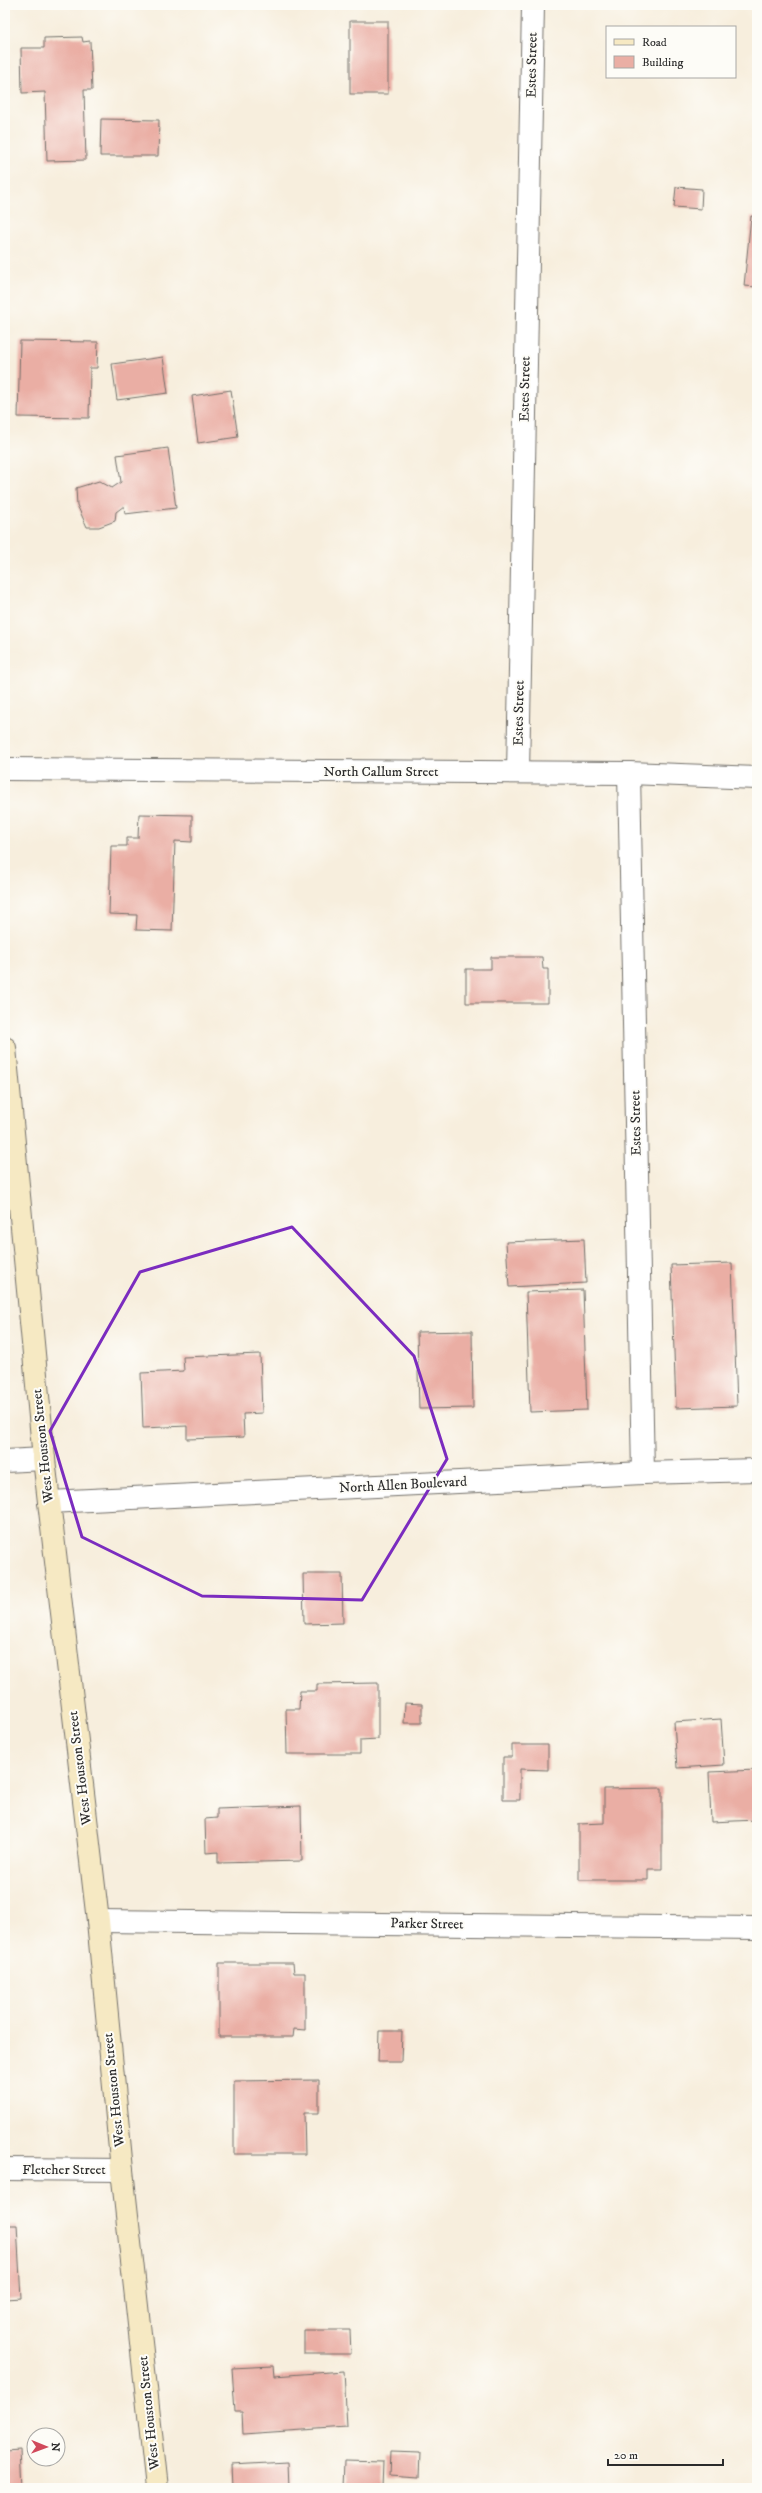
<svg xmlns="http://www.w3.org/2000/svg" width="762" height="2493" font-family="'IM FELL DW Pica',serif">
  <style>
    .building { fill: #eaaea4 }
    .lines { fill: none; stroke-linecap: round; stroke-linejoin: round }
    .minor-casing { stroke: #726f69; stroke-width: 24 }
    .tertiary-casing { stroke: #726f69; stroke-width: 24 }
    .secondary-casing { stroke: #726f69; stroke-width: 24 }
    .minor { stroke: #fff; stroke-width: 22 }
    .tertiary { stroke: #fff; stroke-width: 22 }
    .secondary { stroke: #f6e9c3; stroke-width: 22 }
    .marked { fill: none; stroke: #7b2cbf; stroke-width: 3; stroke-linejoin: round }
    .labels { text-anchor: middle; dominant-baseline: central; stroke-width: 4; stroke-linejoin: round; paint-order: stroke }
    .street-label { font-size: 14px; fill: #2b2b2b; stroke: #fdfcf7 }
  </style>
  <rect width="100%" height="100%" fill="#fdfcf7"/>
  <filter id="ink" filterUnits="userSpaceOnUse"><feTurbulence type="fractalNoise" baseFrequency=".025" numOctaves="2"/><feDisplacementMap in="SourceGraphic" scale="8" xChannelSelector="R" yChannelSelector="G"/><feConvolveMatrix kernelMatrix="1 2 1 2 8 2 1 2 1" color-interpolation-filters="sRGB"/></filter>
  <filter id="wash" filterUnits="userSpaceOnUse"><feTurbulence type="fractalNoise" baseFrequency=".012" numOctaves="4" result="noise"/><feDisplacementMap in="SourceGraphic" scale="16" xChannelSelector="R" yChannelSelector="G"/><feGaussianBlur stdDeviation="0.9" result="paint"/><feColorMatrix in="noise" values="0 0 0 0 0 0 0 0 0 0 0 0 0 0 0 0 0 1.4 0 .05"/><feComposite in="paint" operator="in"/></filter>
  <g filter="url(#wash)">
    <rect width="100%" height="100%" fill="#f7eedd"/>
    <g id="blocks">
      <g class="building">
        <rect x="350" y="21" width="38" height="73"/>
        <path d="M82,37L83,42L90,41L92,90H84L86,160L47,161L45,92L22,93L21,48H44V38Z"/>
        <path d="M101,119L159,120L158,156H100Z"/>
        <path d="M676,187L702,189L701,209L674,207Z"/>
        <path d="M751,216L757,217V287L744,286Z"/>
        <path d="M20,341L98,342L97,368H90L89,418L18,417Z"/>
        <path d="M163,357L168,393L117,400L112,364Z"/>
        <path d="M231,390L238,437L198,443L192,396Z"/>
        <path d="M168,448L176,508L125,514L124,506L116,512L115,521L99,527H87L77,505L76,488L99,481L112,488L121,482L117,455Z"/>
        <path d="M139,814L192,815V842L175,841L172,931L136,930L137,915L109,914L111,846H127V838H138Z"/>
        <path d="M491,957H542L543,969H548V1003H466V969H491Z"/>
        <path d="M584,1239L586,1283L509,1287L506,1242Z"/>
        <path d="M732,1263L737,1406L676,1408L671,1265Z"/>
        <path d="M583,1290L587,1410L530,1412L526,1292Z"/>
        <path d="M472,1331L473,1408L419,1409L417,1332Z"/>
        <path d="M260,1354L262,1413L243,1414L244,1437L187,1439V1426L143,1428L141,1373L184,1371L183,1357Z"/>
        <path d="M303,1574H342L343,1623L304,1624Z"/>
        <path d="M378,1683V1739L360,1740V1754H287L286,1709H299L300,1691H317V1684Z"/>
        <path d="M405,1703L422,1704V1723H404Z"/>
        <path d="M721,1719L724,1765L677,1768L674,1722Z"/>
        <path d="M512,1745H548V1770L520,1769V1800H503V1757H512Z"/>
        <path d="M757,1770V1820L711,1822L709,1772Z"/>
        <path d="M662,1788V1869H648V1880H579V1824L604,1823V1789Z"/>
        <path d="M301,1806L302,1861L218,1863V1852L206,1853L205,1819L217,1818V1809Z"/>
        <path d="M219,1963H293L294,1973H305V2030L294,2029L293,2037H219Z"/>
        <path d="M379,2031H402L401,2062H378Z"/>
        <path d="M319,2080V2113H304L305,2154H234V2081Z"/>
        <path d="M5,2225H17L21,2298L5,2299Z"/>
        <path d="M304,2330H350L351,2354H304Z"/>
        <path d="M273,2366L274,2376L344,2371L347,2427L243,2434L242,2412H235L232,2368Z"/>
        <path d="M20,2450L22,2488H5V2451Z"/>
        <path d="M390,2452L420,2453L419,2477L389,2475Z"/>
        <path d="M344,2460L383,2461L382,2488H343Z"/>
        <path d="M288,2462L289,2488H232L231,2465Z"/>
      </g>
    </g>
  </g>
  <g filter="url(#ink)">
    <use href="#blocks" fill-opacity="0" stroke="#726f69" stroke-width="1"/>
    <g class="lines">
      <defs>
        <g id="minor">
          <path d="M5,769L629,773L757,778"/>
          <path d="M518,772L533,5"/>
          <path d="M629,773L643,1473"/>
          <path d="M98,1921L757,1928"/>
          <path d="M5,2169L122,2170"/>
        </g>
        <g id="tertiary">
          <path d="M5,1461L44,1459"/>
          <path d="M49,1502L643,1473L757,1470"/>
        </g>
        <path id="secondary" d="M5,1048L44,1459L98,1921L122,2170L157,2488"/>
      </defs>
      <use href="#minor" class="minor-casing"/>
      <use href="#tertiary" class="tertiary-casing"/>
      <use href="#secondary" class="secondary-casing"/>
      <use href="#minor" class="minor"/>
      <use href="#tertiary" class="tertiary"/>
      <use href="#secondary" class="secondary"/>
    </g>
  </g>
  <path class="marked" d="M292,1227L414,1356L447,1459L362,1600L202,1596L82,1537L50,1431L140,1272Z"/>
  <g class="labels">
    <g class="street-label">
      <text transform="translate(532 65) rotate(-89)">Estes Street</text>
      <text transform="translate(525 389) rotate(-89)">Estes Street</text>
      <text transform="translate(519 713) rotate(-89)">Estes Street</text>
      <text x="381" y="772">North Callum Street</text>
      <text transform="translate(636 1123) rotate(-91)">Estes Street</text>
      <text transform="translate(43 1446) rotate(-96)">West Houston Street</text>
      <text transform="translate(403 1485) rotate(-3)">North Allen Boulevard</text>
      <text transform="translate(80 1768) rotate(-97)">West Houston Street</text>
      <text transform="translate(427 1924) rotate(1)">Parker Street</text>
      <text transform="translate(114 2090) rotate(-96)">West Houston Street</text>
      <text x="64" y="2170">Fletcher Street</text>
      <text transform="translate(149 2413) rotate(-96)">West Houston Street</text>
    </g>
  </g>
  <rect width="762" height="2493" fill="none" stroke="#fdfcf7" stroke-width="20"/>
  <rect x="606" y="26" width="130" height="52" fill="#fdfcf7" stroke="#a9a8a5"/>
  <rect x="614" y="39" width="20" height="6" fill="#f6e9c3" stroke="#a9a8a5"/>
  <text x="642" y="46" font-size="12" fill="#2b2b2b">Road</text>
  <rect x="614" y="56" width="20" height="12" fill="#eaaea4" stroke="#a9a8a5"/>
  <text x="642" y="66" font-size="12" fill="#2b2b2b">Building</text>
  <g transform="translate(46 2447) rotate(91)"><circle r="19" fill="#fdfcf7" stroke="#a9a8a5"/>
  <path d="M0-3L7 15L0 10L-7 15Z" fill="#d1495b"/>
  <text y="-6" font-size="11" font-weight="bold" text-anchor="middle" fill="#2b2b2b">N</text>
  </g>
  <path d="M608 2459v6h115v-6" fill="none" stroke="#2b2b2b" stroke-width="2"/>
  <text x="614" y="2459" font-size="12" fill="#2b2b2b" stroke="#fdfcf7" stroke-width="3" paint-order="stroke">20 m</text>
</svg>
